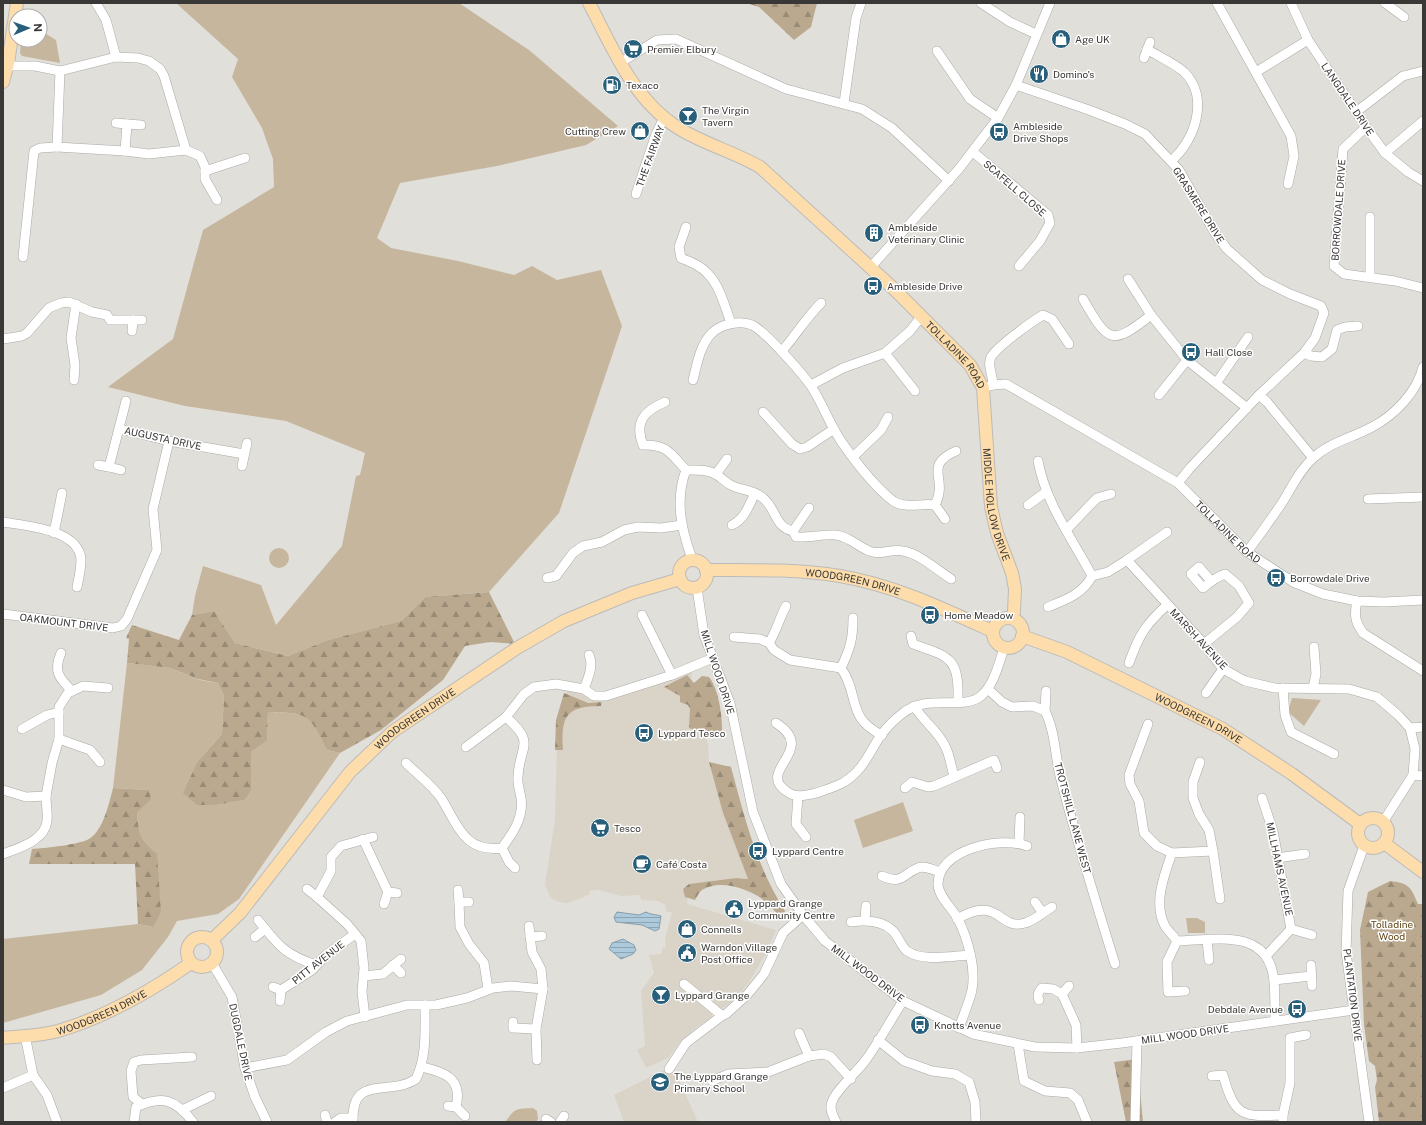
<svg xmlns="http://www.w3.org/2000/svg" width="1426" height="1125" font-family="'Public Sans',sans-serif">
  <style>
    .built { fill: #dad3c8 }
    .green { fill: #c6b69d }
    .forest { fill: url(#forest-firs) }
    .water { fill: url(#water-rules); stroke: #8a9eaa }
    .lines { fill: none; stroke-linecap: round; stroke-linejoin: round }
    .minor-casing { stroke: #aca9a5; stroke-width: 10 }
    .major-casing { stroke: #bcbbbb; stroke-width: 14 }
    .minor { stroke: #fff; stroke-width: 9 }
    .major { stroke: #fdddab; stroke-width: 12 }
    .labels { text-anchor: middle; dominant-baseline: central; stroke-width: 3; stroke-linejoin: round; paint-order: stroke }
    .poi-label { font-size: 10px; fill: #393836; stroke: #fff; text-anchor: start }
    .street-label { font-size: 10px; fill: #393836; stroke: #fff }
    .park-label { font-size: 10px; fill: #614719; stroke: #fff }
  </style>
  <defs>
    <pattern id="forest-firs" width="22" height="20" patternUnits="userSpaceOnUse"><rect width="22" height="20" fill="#baa98f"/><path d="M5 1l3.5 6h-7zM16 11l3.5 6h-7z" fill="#988b76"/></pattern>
    <pattern id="water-rules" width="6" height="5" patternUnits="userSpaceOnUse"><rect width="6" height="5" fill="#accadc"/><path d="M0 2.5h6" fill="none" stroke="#8da5b3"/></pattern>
  </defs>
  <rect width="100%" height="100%" fill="#e1dfda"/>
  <g class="built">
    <path d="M692,670L690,695L702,722L708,744L709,762L723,813L748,879L736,878L689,884L687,904L776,930L766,953L748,984L734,1000L721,1009L692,984L687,982L682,989L712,1014V1017L693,1030L680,1042L668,1058L646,1068L637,1050L645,1046L641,991L654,973L649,955L661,954L663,947L666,948L665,939L672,912H667L665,905L658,901L641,900L640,895L621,896L599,890L590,891V894L579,899L567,903L559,902L551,898L545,885L555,819L557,743L567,689L588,697L648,688Z"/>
    <path d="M668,1068L674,1069L698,1122H624L614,1095Z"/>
  </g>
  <g class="green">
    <path d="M176,3H459L529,50L618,126L586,145L497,166L400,183L377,238L391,248L458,261L514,275L532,266L557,280L601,270L622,326L559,513L489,592L425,597L401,621L328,640L288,656L235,643L214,611L192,615L195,596L203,566L261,585L276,625L342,546L356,476L360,475L365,453L286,421L185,406L108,387L173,339L203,230L274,187L273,159L262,128L232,77L238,59Z"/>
    <path d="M40,30L56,40L60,63L22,56L20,53L21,40H40Z"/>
    <circle cx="279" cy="558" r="10"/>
    <path d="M127,663L170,668L200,680L218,683L224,696L222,734L198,761L216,805L245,800L251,791V752L267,741L268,712C308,713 309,713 327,750L340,753L239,899L218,914L177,921L168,937L142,970L101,995L3,1023V939L138,924L153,927L157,853C140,840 139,834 137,813L150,799L149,790L113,788Z"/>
    <path d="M1292,698L1321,700L1304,726L1288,712Z"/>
    <path d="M903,802L913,831L863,848L854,820Z"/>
    <path d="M1186,918H1197L1205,922V933H1188Z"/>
    <path d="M533,1108L537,1111L538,1119L536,1122H505C516,1108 514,1109 533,1108Z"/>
  </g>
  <g class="forest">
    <path d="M746,3H817L811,27L794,40L759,7Z"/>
    <path d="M489,592L515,644L490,642L465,646L443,680L381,730L340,753L327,750C309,714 309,713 268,712L267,741L251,752V791L245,800L216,805H197L183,793L198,761L222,734L224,696L218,683L198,679L170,668L127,663L129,639L126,638L132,625L179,640L192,615L214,611L235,643L288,656L328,640L401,621L425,597Z"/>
    <path d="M687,675L694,683L702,676L709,677C719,689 723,719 722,735L717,738L689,728L690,709L688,705L680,702V696L664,687Z"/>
    <path d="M564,693L588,703L602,702L601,706C565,706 561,717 563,750H555L556,720Z"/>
    <path d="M709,762L731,767C745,819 756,865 785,911L782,917C773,911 766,900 756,895C741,887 718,880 702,890C699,892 697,897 695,900L685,897L683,889L689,884L736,878L748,879L723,813Z"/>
    <path d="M113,788L149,790L151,799L137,813C139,834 140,840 157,853L161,912L153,927L138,924L135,864H29L32,849C46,848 75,845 87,840C103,833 109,803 113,788Z"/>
    <path d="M1390,881C1409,883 1411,887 1418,904H1423V1122H1379L1375,1087L1377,1080L1375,1066L1369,1061L1364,1025L1360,930L1368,892Z"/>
    <path d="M1137,1059L1143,1122H1126L1114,1062Z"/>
  </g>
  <g class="water">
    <path d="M617,912L639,915L646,912C651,915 655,914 661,916L659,929L655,931L642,925L616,922L614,917Z"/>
    <path d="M623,939L634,945L636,950L633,954L621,959L609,949L612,943Z"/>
  </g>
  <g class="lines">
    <defs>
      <g id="minor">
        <path d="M96,3L106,20L116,57"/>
        <path d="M981,3L1010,22L1036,34"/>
        <path d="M1217,3L1291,136L1294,156L1288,184"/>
        <path d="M1291,3L1308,40L1371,134L1385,153L1408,172L1423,181"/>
        <path d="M1385,3L1404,17"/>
        <path d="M1147,49C1159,57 1174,63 1184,72C1210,97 1195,141 1171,161"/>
        <path d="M937,51L970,99L998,118"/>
        <path d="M1144,58L1150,42"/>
        <path d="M620,63L657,40L676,39L786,89L862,109L892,128L949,181"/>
        <path d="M8,66H35L60,71L116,57L138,58L149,61L160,69L164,76L186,150L200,156L205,167V179L217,200"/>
        <path d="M60,71L57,147L125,151L149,154L186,150"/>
        <path d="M1256,72L1308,40"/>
        <path d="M1016,85L1089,110L1125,124L1145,134L1179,170L1215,233L1227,249L1262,280L1290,294L1321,306L1324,313L1315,338L1304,353L1259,395L1190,468L1178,483"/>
        <path d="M844,103L856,18L861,3"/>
        <path d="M1356,112L1403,76L1423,71"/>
        <path d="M116,123L127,124L125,151"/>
        <path d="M127,124L141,125"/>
        <path d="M1366,127L1343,149L1334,266L1344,274L1395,281L1423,288"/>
        <path d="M973,152L1048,215L1050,223L1040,241L1019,266"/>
        <path d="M1385,153L1423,121"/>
        <path d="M205,171L245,158"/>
        <path d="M636,194L656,134L664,118"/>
        <path d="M686,227L679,247L681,258C691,262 701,266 708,274C720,286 725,307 731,323"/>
        <path d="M23,257L34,151L40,148L57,147"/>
        <path d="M870,268L958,170L998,118L1016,85L1050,3"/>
        <path d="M1370,277V217"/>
        <path d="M1128,279L1151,315L1187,360L1247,408"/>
        <path d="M1083,299C1108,342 1111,347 1151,315"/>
        <path d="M132,331L133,320"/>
        <path d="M3,339L22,336L27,333L49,308L61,303L69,302L92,312L107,315L110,320H142"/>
        <path d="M782,351C796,335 806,318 821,303"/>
        <path d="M885,353L915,391"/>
        <path d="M1304,353L1311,356L1322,357L1332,349L1337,330L1345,327L1358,326"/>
        <path d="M74,380L75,365L71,338L76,304"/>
        <path d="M693,380C697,364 700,345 712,333C721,324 740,320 752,325C765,331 802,373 811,386C823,404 830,426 843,444C857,464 874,486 893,501C904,509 922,503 935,505C949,478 922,466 956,451"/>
        <path d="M1217,382L1248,337"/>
        <path d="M811,385L843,368L885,353L910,331L921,317"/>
        <path d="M993,385C993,376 987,365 991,357C998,346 1031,322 1043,315L1052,319L1069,344"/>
        <path id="s1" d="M983,388L993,385L1006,384L1178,483L1247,552L1293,582L1323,594L1357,601L1384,602L1423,600"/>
        <path d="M1159,395L1187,360"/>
        <path d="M1259,395L1267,402L1313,458"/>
        <path d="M665,402C644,411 634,422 643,445C667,444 671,454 686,470"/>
        <path d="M763,412L792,444L800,449L807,447L834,429"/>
        <path d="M120,429L169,441L244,454"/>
        <path d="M853,457L881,430L888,417"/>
        <path d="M1038,461C1046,504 1072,538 1092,576L1108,572L1127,560L1204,644L1223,669L1245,681L1275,688L1349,689L1377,697L1398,715L1410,728L1415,749L1413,775L1383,822"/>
        <path d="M98,465L109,467L126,401"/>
        <path d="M242,466L247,443"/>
        <path d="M109,467L121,470"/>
        <path d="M686,470C696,470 708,469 717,475C723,479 727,484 735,487C744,490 755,491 763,498C776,508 775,528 793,531L796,537C810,538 822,534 836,535C850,537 857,546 869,551C880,556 892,548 903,551C920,554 937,570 951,579"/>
        <path d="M686,470C675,499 681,528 691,556L690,561"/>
        <path d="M716,474L727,459"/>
        <path d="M1368,499L1423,497"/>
        <path d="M935,505L945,519"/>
        <path d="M1028,505L1046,492"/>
        <path d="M3,522C26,526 78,529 81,559C81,568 79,578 77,587"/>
        <path d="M732,525C745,519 749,505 755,493"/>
        <path d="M1066,530L1097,498L1111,494"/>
        <path d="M793,531L809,508"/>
        <path d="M54,533L62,493"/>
        <path d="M1247,552C1259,536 1271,519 1282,503C1292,487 1299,471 1313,458C1330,442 1352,438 1372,427C1395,415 1417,392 1423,367"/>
        <path d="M1127,560L1167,532"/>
        <path d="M547,578L556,576L573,553L583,546L602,542L624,530L638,527L661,528L682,525"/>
        <path d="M697,588L704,635L730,703L753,812L781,884L803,915L825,941L903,1001L973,1034L1035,1047L1077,1048L1122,1043L1354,1010"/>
        <path d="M1357,601C1354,615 1355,622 1363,633L1423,671"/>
        <path d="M1048,607C1065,600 1083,594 1092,576"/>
        <path d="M3,614L113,628L121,626L127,619L157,550L153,509L169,441"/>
        <path d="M642,615L672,675"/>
        <path d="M911,636L913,644C951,657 959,658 958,702"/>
        <path d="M734,637L760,639L769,643L774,650L790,660L841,668C860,695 846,718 882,735"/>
        <path d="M769,643C777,630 779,619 786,606"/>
        <path d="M1204,644L1237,617L1249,603L1239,586L1225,574C1216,577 1210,582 1203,588L1191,574L1199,567L1211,581"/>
        <path d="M61,653C53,671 59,678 72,691"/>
        <path d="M1129,663C1139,635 1145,625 1167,605"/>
        <path d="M841,668C850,649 853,639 853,618"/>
        <path d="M1283,688L1285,715L1291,732L1334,754"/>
        <path d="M1313,688L1316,674L1314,647"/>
        <path d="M584,689C588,678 594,666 589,655"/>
        <path d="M988,689L1002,702L1012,707L1033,706L1045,711C1055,731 1055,754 1060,776C1076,839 1096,902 1115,964"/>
        <path d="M1206,693L1223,669"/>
        <path d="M914,706C923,721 938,731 945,746C950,755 951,767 954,776"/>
        <path d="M1045,711L1046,691"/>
        <path d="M776,723C820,751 752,771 789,793C797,798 807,795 816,793C825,790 836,787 844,782C863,771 870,751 881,735C887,727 895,719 903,713C928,693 963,711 981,696C994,685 999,663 1004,648"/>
        <path d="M1148,724L1129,775L1130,784L1139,801L1144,833L1157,846L1172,853"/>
        <path d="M1410,728L1423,727"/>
        <path d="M22,729L47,715L59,712"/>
        <path d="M59,739L90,750L100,762"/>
        <path d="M466,747L506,717L524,694L534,687L556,684L584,689L594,696H606L672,675L713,658"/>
        <path d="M1200,762L1193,782V798L1199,814L1209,830L1213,851L1172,853C1164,875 1153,904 1165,926C1168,931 1174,936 1177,941C1215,940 1269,927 1274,981C1275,994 1275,1007 1275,1021"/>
        <path d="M406,763C417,774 432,785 441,798C458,825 464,853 502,848C513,833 524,817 521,798C520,791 517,784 518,777C519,746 537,744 506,717"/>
        <path d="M1413,775L1423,776"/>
        <path d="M905,788L912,782L928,787L934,786L994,760L997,768"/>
        <path d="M3,790L26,797L46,796L52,763L59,739V707L68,693L83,686L108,688"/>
        <path d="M798,796L796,824L806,837"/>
        <path d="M1262,798L1273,831L1291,929L1266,956"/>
        <path d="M363,839L388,892L397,893"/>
        <path d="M1019,843L1020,817"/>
        <path d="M1364,846L1348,891L1346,952L1369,1122"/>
        <path d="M502,848L509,862L515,868"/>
        <path d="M1213,851L1220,899"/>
        <path d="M3,854C18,848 45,841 47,821C48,814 46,804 46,796"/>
        <path d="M1277,858L1305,854"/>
        <path d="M882,876C903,885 902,874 918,868C925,865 933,870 940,872"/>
        <path d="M307,889L317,897"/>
        <path d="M458,890L459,902"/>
        <path d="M469,902H459L460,927L469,944L484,963L488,989"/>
        <path d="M1035,902L1042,912"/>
        <path d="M384,904L388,892"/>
        <path d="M957,919C1000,894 998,931 1025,923C1034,921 1043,912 1052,907"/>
        <path d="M258,920C278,945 285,955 316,965"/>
        <path d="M865,920L866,906"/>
        <path d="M851,922C865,920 882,920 893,931C898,936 901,946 907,951C923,962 951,956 969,955"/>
        <path d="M529,926L532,952L541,969L543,989L536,1029L537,1060"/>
        <path d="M1291,929L1312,935"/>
        <path d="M255,937L265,929"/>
        <path d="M530,937L542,936"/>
        <path d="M1207,940L1209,960"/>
        <path d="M1177,941L1167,962L1168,992L1185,991"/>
        <path d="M212,963L232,997L245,1068L255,1097L267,1122"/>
        <path d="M393,965L401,973"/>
        <path d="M1311,965L1312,986"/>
        <path d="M363,976L383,974L401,959"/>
        <path d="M1274,980L1311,976"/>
        <path d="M684,984L720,1014L723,1015"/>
        <path d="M273,987L281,990L280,1001"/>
        <path d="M281,990L312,970L326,955L355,934"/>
        <path d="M1062,994L1069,986"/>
        <path d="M1039,1000C1037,995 1038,992 1042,988L1053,989L1062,994L1076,1025L1077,1048"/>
        <path d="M365,1017L362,992L364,968L361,941L347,924L317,897L331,871V857L341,846L373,837"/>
        <path d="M513,1022V1028L536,1029"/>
        <path d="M959,1028C963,1016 969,1003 972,990C976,968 968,939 958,919C952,908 939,897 938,885C937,849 1001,836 1027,846"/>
        <path d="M799,1033L809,1056"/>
        <path d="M25,1035L33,1075L47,1095L57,1122"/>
        <path d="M878,1040L904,1061L932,1071L955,1074L969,1082L975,1102L976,1122"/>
        <path d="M1018,1044L1024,1081L1045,1091L1070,1093L1078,1100L1087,1122"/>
        <path d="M422,1067C444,1072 463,1078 456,1107"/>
        <path d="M245,1068L287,1060L326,1032L347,1021L407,1005H436L467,998L493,988L511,986L543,989"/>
        <path d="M669,1069L686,1043L723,1015L726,1014L747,995L764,974L783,933L803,915"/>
        <path d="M1212,1076L1223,1075C1235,1117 1242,1117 1283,1115"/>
        <path d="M712,1081L728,1074L768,1072L809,1056L824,1054L831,1057L851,1079"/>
        <path d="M3,1088L33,1075"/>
        <path d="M142,1104L133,1097L131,1071L134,1062L141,1060L192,1057"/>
        <path d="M448,1106L456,1107L465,1116"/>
        <path d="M182,1110L211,1096"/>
        <path d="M325,1115L327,1122"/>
        <path d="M546,1119L551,1122"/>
        <path d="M134,1122L136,1107C162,1095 175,1099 193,1122"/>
        <path d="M335,1122L341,1118H353"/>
        <path d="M353,1122C351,1073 389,1097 416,1079C427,1056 425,1030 425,1005"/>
        <path d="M560,1122L564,1116"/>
        <path d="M836,1122C833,1116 829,1109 832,1102C835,1091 857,1072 865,1061C879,1042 890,1021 903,1001"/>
        <path d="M1135,1122L1137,1041"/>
        <path d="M1283,1122V1115L1290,1083V1038L1306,1035"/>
      </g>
      <g id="major">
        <path id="s2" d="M589,3C613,49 633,99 678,128C704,144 734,152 760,167L894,289L970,365L983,388L991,507L997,533L1012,573L1015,589L1014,612L1011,618"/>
        <path d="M3,82L8,63L17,3"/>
        <circle cx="693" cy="574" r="14"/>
        <path id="s3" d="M706,570C751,570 796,569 840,576C894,585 944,609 992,631"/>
        <circle cx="1008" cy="633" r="15"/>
        <path id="s4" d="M1022,636L1067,652L1223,729L1292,774L1360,824"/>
        <circle cx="1373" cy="833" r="15"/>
        <path d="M1384,843L1423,872"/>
        <circle cx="202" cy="952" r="15"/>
        <path id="s5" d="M212,940L240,913L350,772L392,732L517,648L564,621L632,593L680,579"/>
        <path id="s6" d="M3,1038C21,1036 41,1036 58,1031C106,1017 151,991 191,963"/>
      </g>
    </defs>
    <use href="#minor" class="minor-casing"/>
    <use href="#major" class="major-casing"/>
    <use href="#minor" class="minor"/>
    <use href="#major" class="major"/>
  </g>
  <defs>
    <symbol id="shop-disc" viewBox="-11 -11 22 22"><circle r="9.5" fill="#285f7a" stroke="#fff"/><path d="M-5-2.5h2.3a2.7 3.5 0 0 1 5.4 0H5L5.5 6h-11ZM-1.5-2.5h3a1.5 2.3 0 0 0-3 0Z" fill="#fff"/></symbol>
    <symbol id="supermarket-disc" viewBox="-11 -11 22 22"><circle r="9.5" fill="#285f7a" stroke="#fff"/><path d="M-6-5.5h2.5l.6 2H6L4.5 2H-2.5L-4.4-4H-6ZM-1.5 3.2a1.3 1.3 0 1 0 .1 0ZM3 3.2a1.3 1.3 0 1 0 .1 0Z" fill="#fff"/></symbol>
    <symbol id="restaurant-disc" viewBox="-11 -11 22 22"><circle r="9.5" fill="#285f7a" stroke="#fff"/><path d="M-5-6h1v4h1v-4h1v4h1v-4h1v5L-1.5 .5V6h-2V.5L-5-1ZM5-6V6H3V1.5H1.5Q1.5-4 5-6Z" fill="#fff"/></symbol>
    <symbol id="fuel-disc" viewBox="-11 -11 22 22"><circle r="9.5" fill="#285f7a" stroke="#fff"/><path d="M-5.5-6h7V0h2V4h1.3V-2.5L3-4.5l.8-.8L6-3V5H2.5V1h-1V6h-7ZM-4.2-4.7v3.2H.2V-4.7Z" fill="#fff"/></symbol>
    <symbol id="bar-disc" viewBox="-11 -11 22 22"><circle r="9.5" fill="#285f7a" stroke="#fff"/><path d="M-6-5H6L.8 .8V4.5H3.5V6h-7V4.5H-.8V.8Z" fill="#fff"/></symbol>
    <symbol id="bus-disc" viewBox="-11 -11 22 22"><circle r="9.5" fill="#285f7a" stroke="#fff"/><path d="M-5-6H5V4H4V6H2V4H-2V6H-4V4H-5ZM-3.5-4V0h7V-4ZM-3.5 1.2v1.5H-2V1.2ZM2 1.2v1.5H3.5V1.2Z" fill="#fff"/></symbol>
    <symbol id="building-disc" viewBox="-11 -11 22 22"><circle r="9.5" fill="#285f7a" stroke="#fff"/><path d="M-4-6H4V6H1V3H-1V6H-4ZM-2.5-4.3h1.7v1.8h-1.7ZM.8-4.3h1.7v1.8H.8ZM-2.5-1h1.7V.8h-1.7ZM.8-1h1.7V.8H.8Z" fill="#fff"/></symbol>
    <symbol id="cafe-disc" viewBox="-11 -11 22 22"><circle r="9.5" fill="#285f7a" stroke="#fff"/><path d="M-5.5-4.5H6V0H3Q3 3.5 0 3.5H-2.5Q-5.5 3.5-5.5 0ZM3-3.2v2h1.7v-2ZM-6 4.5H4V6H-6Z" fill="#fff"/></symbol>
    <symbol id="civic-disc" viewBox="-11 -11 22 22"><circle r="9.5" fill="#285f7a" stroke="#fff"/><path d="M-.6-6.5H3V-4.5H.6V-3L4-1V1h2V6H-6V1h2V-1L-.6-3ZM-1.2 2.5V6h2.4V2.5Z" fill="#fff"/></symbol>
    <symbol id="school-disc" viewBox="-11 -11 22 22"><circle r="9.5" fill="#285f7a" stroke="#fff"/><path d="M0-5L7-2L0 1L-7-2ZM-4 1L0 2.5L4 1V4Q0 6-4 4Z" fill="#fff"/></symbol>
  </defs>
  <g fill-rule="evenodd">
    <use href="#shop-disc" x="1050" y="28" width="22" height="22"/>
    <use href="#supermarket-disc" x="622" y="38" width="22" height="22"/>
    <use href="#restaurant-disc" x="1028" y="63" width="22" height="22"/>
    <use href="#fuel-disc" x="601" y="74" width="22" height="22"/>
    <use href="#bar-disc" x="677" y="105" width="22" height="22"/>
    <use href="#shop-disc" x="629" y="120" width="22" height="22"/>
    <use href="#bus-disc" x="988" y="121" width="22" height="22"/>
    <use href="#building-disc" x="863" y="222" width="22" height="22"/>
    <use href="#bus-disc" x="862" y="275" width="22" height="22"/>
    <use href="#bus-disc" x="1180" y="341" width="22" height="22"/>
    <use href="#bus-disc" x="1265" y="567" width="22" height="22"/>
    <use href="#bus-disc" x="919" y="604" width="22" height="22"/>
    <use href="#bus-disc" x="633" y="722" width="22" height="22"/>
    <use href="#supermarket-disc" x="589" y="817" width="22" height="22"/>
    <use href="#bus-disc" x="747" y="840" width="22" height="22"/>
    <use href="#cafe-disc" x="631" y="853" width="22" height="22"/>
    <use href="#civic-disc" x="723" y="898" width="22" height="22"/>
    <use href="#shop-disc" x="676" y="918" width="22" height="22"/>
    <use href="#civic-disc" x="676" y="942" width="22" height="22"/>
    <use href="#bar-disc" x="650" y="984" width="22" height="22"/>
    <use href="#bus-disc" x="1286" y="998" width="22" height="22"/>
    <use href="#bus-disc" x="909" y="1014" width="22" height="22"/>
    <use href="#school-disc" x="649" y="1071" width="22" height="22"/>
  </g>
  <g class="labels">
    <g class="poi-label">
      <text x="1075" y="39">Age UK</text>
      <text x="647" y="49">Premier Elbury</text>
      <text x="1053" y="74">Domino's</text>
      <text x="626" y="85">Texaco</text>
      <text x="702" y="110">The Virgin<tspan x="702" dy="12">Tavern</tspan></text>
      <text x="1013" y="126">Ambleside<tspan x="1013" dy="12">Drive Shops</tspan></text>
      <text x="626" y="131" text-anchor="end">Cutting Crew</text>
      <text x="888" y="227">Ambleside<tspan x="888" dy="12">Veterinary Clinic</tspan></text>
      <text x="887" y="286">Ambleside Drive</text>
      <text x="1205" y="352">Hall Close</text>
      <text x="1290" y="578">Borrowdale Drive</text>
      <text x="944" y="615">Home Meadow</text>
      <text x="658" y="733">Lyppard Tesco</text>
      <text x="614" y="828">Tesco</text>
      <text x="772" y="851">Lyppard Centre</text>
      <text x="656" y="864">Café Costa</text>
      <text x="748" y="903">Lyppard Grange<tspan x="748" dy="12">Community Centre</tspan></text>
      <text x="701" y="929">Connells</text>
      <text x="701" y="947">Warndon Village<tspan x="701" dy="12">Post Office</tspan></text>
      <text x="675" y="995">Lyppard Grange</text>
      <text x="1283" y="1009" text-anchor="end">Debdale Avenue</text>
      <text x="934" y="1025">Knotts Avenue</text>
      <text x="674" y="1076">The Lyppard Grange<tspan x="674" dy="12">Primary School</tspan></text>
    </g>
    <g class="street-label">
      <text transform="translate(1348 99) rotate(56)">LANGDALE DRIVE</text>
      <text transform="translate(650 156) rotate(-70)">THE FAIRWAY</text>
      <text transform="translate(1015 188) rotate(41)">SCAFELL CLOSE</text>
      <text transform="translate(1199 205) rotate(58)">GRASMERE DRIVE</text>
      <text transform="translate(1338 210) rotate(-86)">BORROWDALE DRIVE</text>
      <text stroke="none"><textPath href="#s2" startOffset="518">TOLLADINE ROAD</textPath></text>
      <text transform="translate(163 438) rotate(12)">AUGUSTA DRIVE</text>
      <text stroke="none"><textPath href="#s2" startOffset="679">MIDDLE HOLLOW DRIVE</textPath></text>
      <text stroke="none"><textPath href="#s1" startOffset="292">TOLLADINE ROAD</textPath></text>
      <text stroke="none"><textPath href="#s3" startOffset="148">WOODGREEN DRIVE</textPath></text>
      <text transform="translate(64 622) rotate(7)">OAKMOUNT DRIVE</text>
      <text transform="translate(1199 639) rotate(47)">MARSH AVENUE</text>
      <text transform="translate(718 672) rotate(72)">MILL WOOD DRIVE</text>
      <text stroke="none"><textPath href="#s4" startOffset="195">WOODGREEN DRIVE</textPath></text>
      <text stroke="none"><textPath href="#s5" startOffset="302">WOODGREEN DRIVE</textPath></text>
      <text transform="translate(1073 818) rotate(75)">TROTSHILL LANE WEST</text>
      <text transform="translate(1280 869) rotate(78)">MILLHAMS AVENUE</text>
      <text transform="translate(318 962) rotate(-38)">PITT AVENUE</text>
      <text transform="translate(868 973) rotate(37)">MILL WOOD DRIVE</text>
      <text transform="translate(1353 995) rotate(83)">PLANTATION DRIVE</text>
      <text stroke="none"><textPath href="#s6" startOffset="103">WOODGREEN DRIVE</textPath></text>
      <text transform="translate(1185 1034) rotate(-8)">MILL WOOD DRIVE</text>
      <text transform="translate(241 1042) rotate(78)">DUGDALE DRIVE</text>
    </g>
    <g class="park-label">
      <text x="1392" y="924">Tolladine<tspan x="1392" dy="12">Wood</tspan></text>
    </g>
  </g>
  <rect width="1426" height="1125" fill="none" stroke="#393836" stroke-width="8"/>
  <g transform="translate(28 28) rotate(88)"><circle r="19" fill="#ffffff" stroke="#b0afaf"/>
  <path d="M0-3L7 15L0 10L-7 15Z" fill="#285f7a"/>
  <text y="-6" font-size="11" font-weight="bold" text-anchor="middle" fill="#393836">N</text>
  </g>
</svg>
